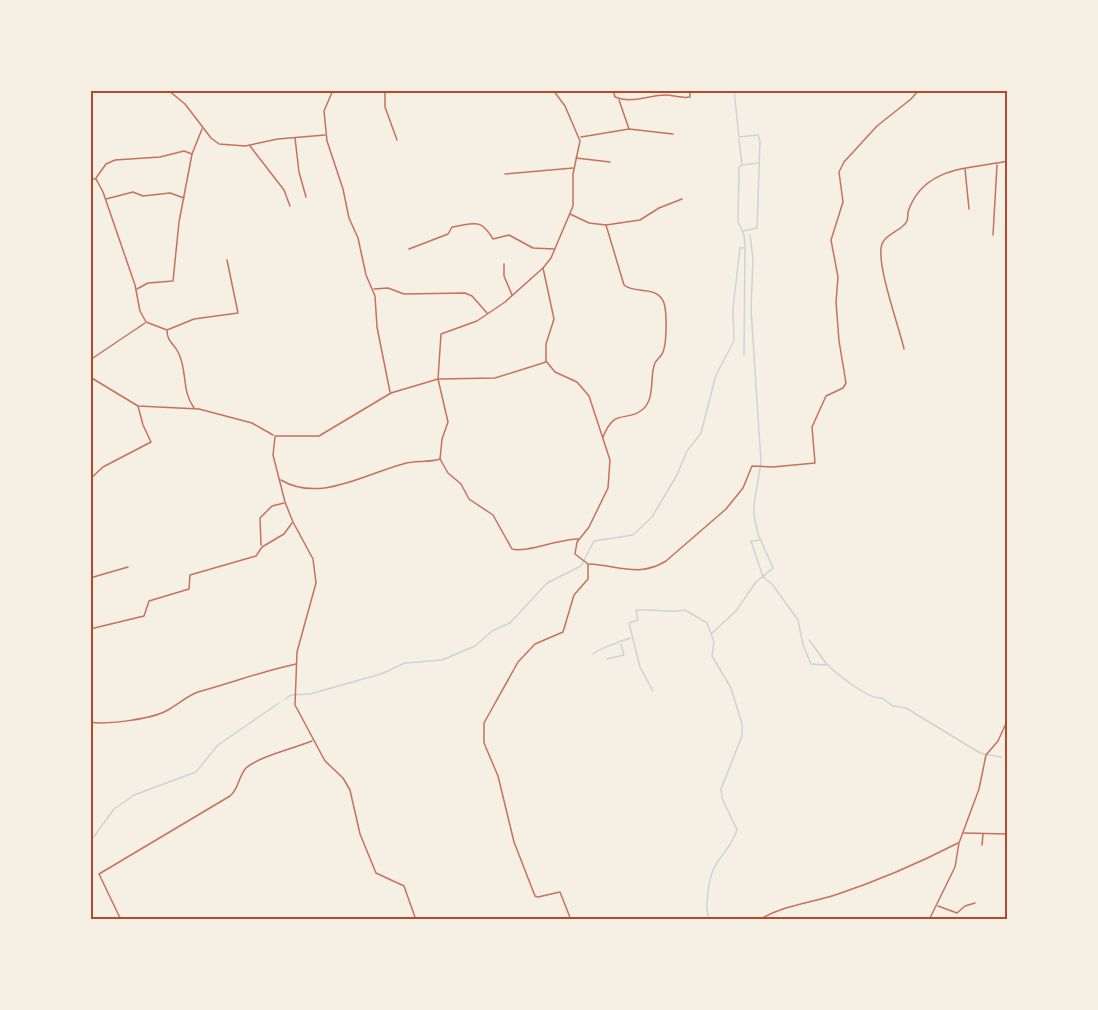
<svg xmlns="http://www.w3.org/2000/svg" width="1098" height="1010" font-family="Figtree,sans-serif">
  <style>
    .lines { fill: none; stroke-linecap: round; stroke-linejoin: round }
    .stream { stroke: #c9d6d2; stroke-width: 1.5 }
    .minor { stroke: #c5725c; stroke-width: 1.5 }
    .neatline { fill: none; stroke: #b5482f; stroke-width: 2 }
  </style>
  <rect width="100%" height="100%" fill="#f6efe4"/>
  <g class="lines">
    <g class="stream">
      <path d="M734,90L739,137L758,135L760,141L757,228L743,231"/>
      <path d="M739,139L742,165L759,163"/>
      <path d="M742,165L739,167L738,222L744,235L745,248L744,355"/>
      <path d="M761,540L751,541L763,577L772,584L798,620L803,645L811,664L827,665"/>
      <path d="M711,634L736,611L756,582L773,568L758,534L754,516V505L761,462L751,309L753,259L750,235"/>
      <path d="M809,640C815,647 820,656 826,663C835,673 869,700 882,698L893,706L906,708L980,753L1001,757"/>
      <path d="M593,654C598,649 624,640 631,638"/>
      <path d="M607,659L624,655L621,644"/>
      <path d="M653,691L640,667L629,623L638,620L636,610C653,608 668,614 685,610L707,623L714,642L712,656L731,688L742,724V736L721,789L722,798L737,830C727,858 711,857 708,893C707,903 705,910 710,920"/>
      <path d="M285,699L291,695L310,694L381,674L405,663L442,660L475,646L492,631L510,623L547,583L581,566L594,541L633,535L652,517L677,475L687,451L701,433L716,375L734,341L733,308L740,248H745"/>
      <path d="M90,842L114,809L134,795L196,772L218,745L279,703"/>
    </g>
    <g class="minor">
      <path d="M168,90L185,104L211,138L219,144L245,146L278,139L325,135"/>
      <path d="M333,90L324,111L327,141L343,189L349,218L358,238L366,275L375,296L377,327L390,392"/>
      <path d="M385,90V107L397,140"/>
      <path d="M613,90L615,97C631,104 650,95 665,95C674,95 682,99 690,97V90"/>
      <path d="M619,100L629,129"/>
      <path d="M581,137L629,129L673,134"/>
      <path d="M295,138L299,172L306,197"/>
      <path d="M250,146L284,190L290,206"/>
      <path d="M576,158L610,162"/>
      <path d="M965,169L969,209"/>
      <path d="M505,174L573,168"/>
      <path d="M96,178L106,164L115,160L160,157L184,151L192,154L202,129"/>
      <path d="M90,179H96L103,192L135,285L140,311L146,322L167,330L194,319L238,313L227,260"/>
      <path d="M106,199L133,192L143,196L170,193L184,198"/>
      <path d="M570,214L589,223L606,225L624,285C635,294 653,286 662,299C668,307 667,346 662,354C659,359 655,360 654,366C650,379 655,400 642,410C625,423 615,407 603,437"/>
      <path d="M606,225L640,220L659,208L682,199"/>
      <path d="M993,235L997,165"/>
      <path d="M409,249L448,234L452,227C474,224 480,217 493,239L509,235L533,248L554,249"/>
      <path d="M504,264V276L512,295"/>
      <path d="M543,268L554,319L546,344V361L555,372L577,382L589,396L610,460L608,488L589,527L577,542L575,554L588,564V579L574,595L563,632L535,644L518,662L484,723V743L498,776L514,842L535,896L538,897L560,892L571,920"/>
      <path d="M137,289L148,283L173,281L179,222L192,154"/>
      <path d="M374,289L388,288L404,294L465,293L472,296L487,313"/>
      <path d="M167,331C167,341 174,344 178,352C188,371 181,390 194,408"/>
      <path d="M904,349C900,329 873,257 883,242C888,233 903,230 907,221C908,218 908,215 908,212C923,166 969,169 1008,161"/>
      <path d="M90,360L145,323"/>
      <path d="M90,377L138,406L199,409L252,423L273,435"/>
      <path d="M275,436H319L391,393L438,379L441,334L477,321L505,302L543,268L551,258L573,206V174L580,141L565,106L553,90"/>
      <path d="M275,437L273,455L285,502L293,522L313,559L316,583L297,652L295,705L325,761L343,778L350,790L360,834L376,873L404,886L416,920"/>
      <path d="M440,459L448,473L461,484L469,499L493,515L512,549C526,553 558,539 579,539"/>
      <path d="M90,479L103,467L151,442L143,425L138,406"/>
      <path d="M281,480C319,503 365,474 403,464C415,460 428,463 440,459L442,439L448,422L438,379L495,378L546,362"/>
      <path d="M261,545L260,518L272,506L284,503"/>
      <path d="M589,564C617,565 639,578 666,561L726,509L743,488L752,466L773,467L815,463L812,427L826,396L843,388L846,383L839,341L836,302L838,277L831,240L843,202L839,172L844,162L877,126L911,99L919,90"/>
      <path d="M90,578L128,567"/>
      <path d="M90,629L144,616L149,601L189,589L190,575L256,556L262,547L284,534L292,523"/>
      <path d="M90,722C107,725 151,719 166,711C177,705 187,696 198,692C231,683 263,671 296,664"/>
      <path d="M964,833L1008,834"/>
      <path d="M982,845L983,834"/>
      <path d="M938,906L957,913L965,906L975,903"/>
      <path d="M121,920L99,874L230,796C239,789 238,777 246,768C258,757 295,748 312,741"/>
      <path d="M759,920C783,905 812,903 838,894C880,880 919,863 958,843"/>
      <path d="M929,920L955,867L959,843L979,789L986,755L998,741L1008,719"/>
    </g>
  </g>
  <rect width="1098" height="1010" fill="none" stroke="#f6efe4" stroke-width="183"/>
  <rect x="92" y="92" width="914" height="826" class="neatline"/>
</svg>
